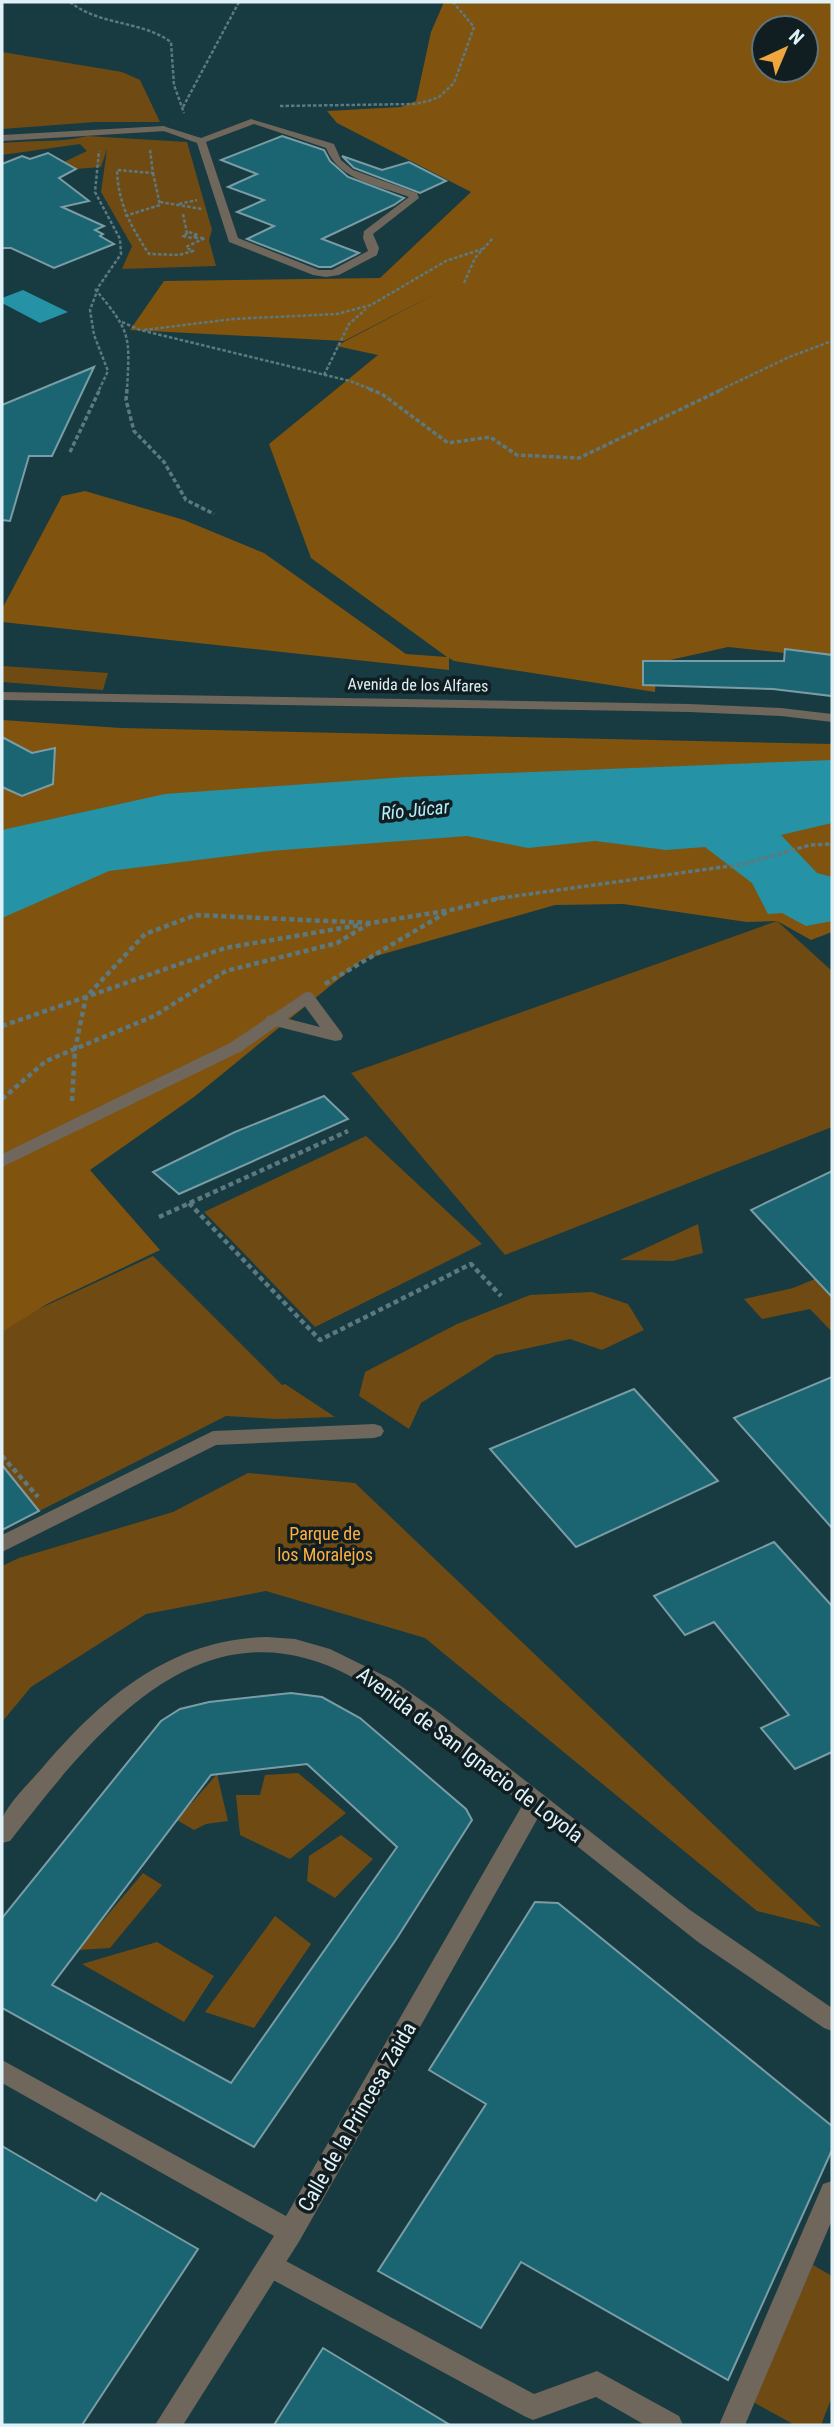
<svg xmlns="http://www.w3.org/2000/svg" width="834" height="2427" font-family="'Roboto Condensed',sans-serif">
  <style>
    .green { fill: #704a13 }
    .forest { fill: #80530f; fill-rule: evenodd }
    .water { fill: #2692a6 }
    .building { fill: #1b6573; stroke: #7a9da5; stroke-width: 2; fill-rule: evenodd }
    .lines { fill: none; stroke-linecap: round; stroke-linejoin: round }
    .path-far2 { stroke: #5c797f; stroke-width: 2.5; stroke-dasharray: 3.5 2; stroke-linecap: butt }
    .path-far1 { stroke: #5c797f; stroke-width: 3.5; stroke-dasharray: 4.5 2.5; stroke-linecap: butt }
    .path { stroke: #5c797f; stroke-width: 4.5; stroke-dasharray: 5 3.5; stroke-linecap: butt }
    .service { fill: #6f665c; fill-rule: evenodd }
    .pedestrian { fill: #6f665c; fill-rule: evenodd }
    .minor { fill: #6f665c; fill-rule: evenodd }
    .tertiary { fill: #6f665c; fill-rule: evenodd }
    .labels { text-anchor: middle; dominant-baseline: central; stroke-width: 7; stroke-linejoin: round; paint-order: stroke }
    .far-street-label { font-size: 16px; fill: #e0f2f7; stroke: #101e22 }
    .park-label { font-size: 18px; fill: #ffb041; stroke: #101e22 }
    .water-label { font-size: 19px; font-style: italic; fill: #b5eefb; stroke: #101e22 }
    .near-street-label { font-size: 21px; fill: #e0f2f7; stroke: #101e22 }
  </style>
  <rect width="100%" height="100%" fill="#183a41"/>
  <g class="green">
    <path d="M2,52L122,72L140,80L160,122H96L2,129Z"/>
    <path d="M87,136L187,142L212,230L209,240L216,266L122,269L132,246L101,192L107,149L101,167L76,169L64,162L87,151L80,144L2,155V143C30,140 61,143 87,136Z"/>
    <path d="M2,666L108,673L103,690L2,682Z"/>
    <path d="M777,921L832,971V1127L505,1255L351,1073Z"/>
    <path d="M366,1136L482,1244L315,1327L204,1212Z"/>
    <path d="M698,1224L703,1253L673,1261L620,1260Z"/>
    <path d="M153,1256L282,1385L285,1384L335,1417L277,1419L226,1416L2,1530V1326Z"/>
    <path d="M815,1279L832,1297V1332L810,1309L762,1319L744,1299L793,1288Z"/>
    <path d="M592,1292L628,1304L644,1330L602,1350L570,1339L496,1355L421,1403L409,1429L359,1396L365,1372L457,1324L530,1295Z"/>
    <path d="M248,1473L355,1483L821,1927L757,1911L425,1638L266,1591L146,1614L31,1687L2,1722V1566L19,1558L173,1512Z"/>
    <path d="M298,1773L346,1813L290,1859L240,1835L236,1795H260L265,1775Z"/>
    <path d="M217,1774L228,1821L206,1824L194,1830L177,1820Z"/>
    <path d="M341,1835L373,1859L335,1898L307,1881L309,1856Z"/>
    <path d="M143,1873L162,1885L110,1948L78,1950Z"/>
    <path d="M275,1916L311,1944L254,2028L205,2012Z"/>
    <path d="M157,1942L214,1976L184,2022L82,1964Z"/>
    <path d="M813,2265L832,2276V2397L821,2425H795L753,2402Z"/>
  </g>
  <g class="forest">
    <path d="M444,2H832V658L728,647L657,663L655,692L454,661L449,658V670L2,622V609L62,496L85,491L184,520L264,553L406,654L447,657L311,558L269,444L378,355L336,346L437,293L344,341L130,330L164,281L380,278L471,192L337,123L327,111L401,107L416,101L431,32ZM764,28H806V70H764Z"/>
    <path d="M2,720L121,728L832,744V932L811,940L777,921L747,922L623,904L555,905L362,960L194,1097L90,1170L160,1250L47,1304L2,1332Z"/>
  </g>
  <g class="water">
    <path d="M23,290L68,312L40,323L2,303V298Z"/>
    <path d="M832,760V823L781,835L817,873L832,877V921L806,926L782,913L768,914L752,883L705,847L666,850L595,841L528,848L467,836L270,851L109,871L2,918V830L165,794L406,777Z"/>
  </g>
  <g class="building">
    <path d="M282,136L324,150L330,161L348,177L404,198L394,205L322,239L359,253L331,267H319L247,239L274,226L237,212L264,200L228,187L257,174L221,160Z"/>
    <path d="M48,153L76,169L59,178L89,201L62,207L104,226L95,230L103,234L100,236L114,244L54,268L11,248H2V164L22,156L30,159Z"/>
    <path d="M342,156L382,170L409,162L446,181L420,193L354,168Z"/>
    <path d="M94,367L52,456H29L10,521L2,520V405Z"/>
    <path d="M785,649L832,655V696L773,689L643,685V661H784Z"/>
    <path d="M2,737L32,753L55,748L53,784L22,796L2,787Z"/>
    <path d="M324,1096L348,1119L179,1194L153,1172L235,1132Z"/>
    <path d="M832,1171V1297L751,1210Z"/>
    <path d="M832,1377V1528L734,1418Z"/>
    <path d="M634,1389L718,1481L576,1547L490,1449Z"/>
    <path d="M2,1465L39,1511L2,1530Z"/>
    <path d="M774,1542L832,1606V1752L795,1769L761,1728L789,1715L714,1622L685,1635L654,1596Z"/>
    <path d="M291,1693L322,1697L360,1718L466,1809L472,1820L397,1938L254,2147L2,2008V1918L161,1721L180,1709L209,1702ZM307,1764L397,1847L231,2083L52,1985L211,1775Z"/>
    <path d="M535,1902L558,1903L832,2126V2150L728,2380L521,2262L481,2328L378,2271L486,2104L429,2070Z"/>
    <path d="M2,2146L96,2201L101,2193L198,2249L82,2425H2Z"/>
    <path d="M323,2348L450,2425H274Z"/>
  </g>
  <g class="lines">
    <g class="path-far2">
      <path d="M70,2C100,26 140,20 171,42L174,85L184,113"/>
      <path d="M280,106L415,104L428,101L439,97L454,83L474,27L453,2"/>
      <path d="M183,107L239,2"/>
      <path d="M150,150L153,173L117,170C118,203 131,227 149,254L179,255L193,251L186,247L205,238H194"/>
      <path d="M160,202L202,209"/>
      <path d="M179,204L197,200"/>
      <path d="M183,214L187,233"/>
      <path d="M125,216L160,205L153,173"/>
      <path d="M189,232L198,235L192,238L183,236Z"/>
      <path d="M464,283L475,258L493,238"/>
      <path d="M95,289C131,332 130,335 127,390"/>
      <path d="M122,322L140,330L350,381L373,390"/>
      <path d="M144,330L233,319L337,314L371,305L446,261L482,249"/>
      <path d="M324,375L349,324L366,309"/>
      <path d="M99,390L108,371L94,335L90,310L99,286L121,254L120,239L95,192L99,151"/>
      <path d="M720,390L789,357L832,341"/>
    </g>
    <g class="path-far1">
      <path d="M127,389L126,400L134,431L164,462L186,500L214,514"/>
      <path d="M369,389L382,394L448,443L490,437L517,455L579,458L723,389"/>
      <path d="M70,452L100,389"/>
      <path d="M494,899L744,864L810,845L832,844"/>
    </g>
    <g class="path">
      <path d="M325,984L447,912"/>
      <path d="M2,1026L86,997L145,934L196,915L371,923L451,910L505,897"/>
      <path d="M2,1099L46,1061L154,1016L226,971L337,943L370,923"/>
      <path d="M72,1101L75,1049L86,997L225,948L360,925"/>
      <path d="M189,1203L320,1340L471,1264L501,1296"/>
      <path d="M159,1217L348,1131"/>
      <path d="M2,1456L38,1497"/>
    </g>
    <g class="service">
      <path d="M251,119L334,144L341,160L353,170L417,193L419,198L373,234L379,248L377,255L339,275L326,277L313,275L229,242L197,143L158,129L163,126L201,138ZM254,124L326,148C339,181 378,185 409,197L364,231L363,238L368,251L332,270H319L238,238L206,142Z"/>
      <path d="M306,992L312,993L341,1032L343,1036L341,1040L335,1041L267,1024L265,1020L267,1016L273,1015L320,1027L298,997Z"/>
    </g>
    <g class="pedestrian">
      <path d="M832,2181V2220L745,2425H719L823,2184Z"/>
      <path d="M271,2253L534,2394L597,2371L679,2416L683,2425H645L596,2397L533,2420L524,2416L262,2274L259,2265L262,2256Z"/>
    </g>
    <g class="minor">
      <path d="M163,126L166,127V131L2,141V135Z"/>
      <path d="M306,992L312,993L314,997L312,1001L242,1051L2,1167V1154L230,1043Z"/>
      <path d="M374,1424L381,1426L384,1431L381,1436L374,1438L216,1445L2,1552V1535L213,1431Z"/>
      <path d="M267,1637L295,1639L330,1649L391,1679L438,1712L690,1910L832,2008V2031L824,2028L698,1942L539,1816L300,2240L183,2425H155L274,2236L2,2083V2060L286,2216L523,1804C467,1761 415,1710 352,1677C200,1595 94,1734 10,1841L2,1843C2,1836 0,1823 3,1817C10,1801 32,1780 43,1767C103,1697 171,1639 267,1637Z"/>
    </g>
    <path class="tertiary" d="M2,692L689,704L781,708L832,714V722L781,716L689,712L2,700Z"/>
  </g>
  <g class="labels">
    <g class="far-street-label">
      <text transform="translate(418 685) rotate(1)">Avenida de los Alfares</text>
    </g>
    <g class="park-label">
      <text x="325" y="1533">Parque de<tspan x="325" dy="21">los Moralejos</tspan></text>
    </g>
    <g class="water-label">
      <text transform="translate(415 810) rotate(-6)">Río Júcar</text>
    </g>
    <g class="near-street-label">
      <text transform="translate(470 1755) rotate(37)">Avenida de San Ignacio de Loyola</text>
      <text transform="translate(357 2117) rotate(-60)">Calle de la Princesa Zaida</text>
    </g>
  </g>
  <rect width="834" height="2427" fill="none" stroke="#e0f2f7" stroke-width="7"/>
  <g transform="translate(785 49) rotate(44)"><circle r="33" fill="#101e22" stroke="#637377" stroke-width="2"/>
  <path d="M0-5L12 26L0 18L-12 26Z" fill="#f0a63f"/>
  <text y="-10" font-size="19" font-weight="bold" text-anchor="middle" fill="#e0f2f7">N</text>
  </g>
</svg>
